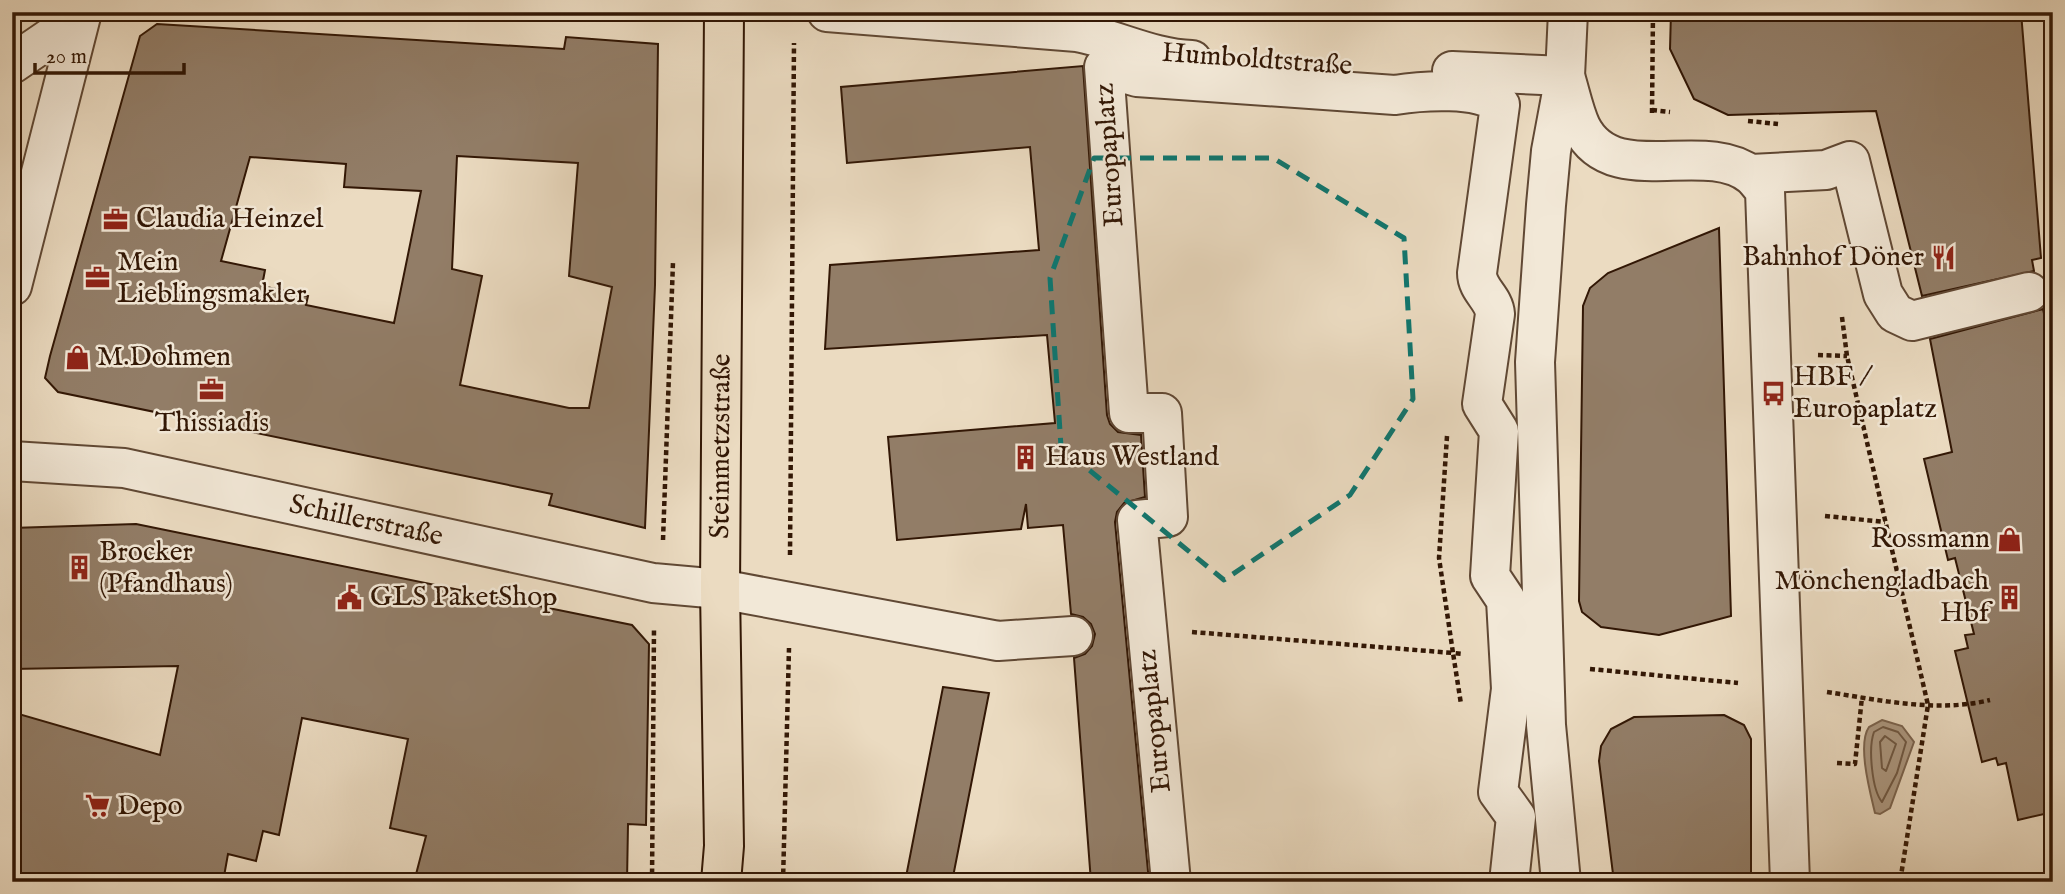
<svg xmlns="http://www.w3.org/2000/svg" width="2065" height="894" font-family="'IM FELL English',serif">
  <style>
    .water { fill: #ac9881; stroke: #7b644f; stroke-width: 2 }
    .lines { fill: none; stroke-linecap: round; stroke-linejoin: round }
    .shore { stroke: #6f5843; stroke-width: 2 }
    .building { fill: #927d67; stroke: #321705; stroke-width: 2; fill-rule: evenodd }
    .minor-casing { stroke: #604834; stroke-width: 42 }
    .major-casing { stroke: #321705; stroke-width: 42 }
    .path { stroke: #321705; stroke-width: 4.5; stroke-dasharray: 5 3.5; stroke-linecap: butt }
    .minor { stroke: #f2e8d7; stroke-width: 38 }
    .major { stroke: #ebdbc1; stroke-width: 38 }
    .marked { fill: none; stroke: #0f766e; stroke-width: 5; stroke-dasharray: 14 9; stroke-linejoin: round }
    .labels { text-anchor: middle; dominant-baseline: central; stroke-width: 5; stroke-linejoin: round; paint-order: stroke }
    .street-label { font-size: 28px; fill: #321705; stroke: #f2e8d7 }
    .poi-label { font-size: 28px; fill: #321705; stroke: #f2e8d7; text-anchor: start }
  </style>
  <rect width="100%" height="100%" fill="#ebdbc1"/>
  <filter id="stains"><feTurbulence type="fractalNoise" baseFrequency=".00286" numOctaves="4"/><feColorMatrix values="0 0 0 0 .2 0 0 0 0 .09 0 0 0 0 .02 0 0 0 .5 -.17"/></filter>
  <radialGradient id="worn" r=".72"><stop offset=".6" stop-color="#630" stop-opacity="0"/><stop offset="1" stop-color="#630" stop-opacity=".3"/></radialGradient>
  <path class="water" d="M1882,720L1902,726L1914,742L1890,808L1880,814L1875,813C1870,792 1857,744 1869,727Z"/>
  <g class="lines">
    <g class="shore">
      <path d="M1883,727L1898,732L1906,742L1897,773L1882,802C1872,790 1868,748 1874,732Z"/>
      <path d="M1885,736L1896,744L1886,771L1882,768L1880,742Z"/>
    </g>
  </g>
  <g class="building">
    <path d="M1671,12H2021L2041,258L2032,260L2034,271L1922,296L1876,111L1728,115L1694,99L1670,49Z"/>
    <path d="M157,24L564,49L566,37L658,44L655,285L645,528L549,505L552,494L58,392L45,378L50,356L140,36ZM457,156L578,163L569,276L612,287L589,408H569L460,385L482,276L452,269ZM250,157L346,164L344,187L421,191L394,323L306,305L308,296L262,286L265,270L221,261Z"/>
    <path d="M1083,66L1107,415L1110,424L1118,432L1141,435L1145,497L1124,503L1117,512L1115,522L1149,882H1091L1074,658L1085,654L1092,646L1095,634L1091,624L1083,617L1071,614L1063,525L1028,528L1026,504L1021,529L897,540L888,437L1055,423L1047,335L825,349L830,265L1039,250L1030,147L847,163L841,87Z"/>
    <path d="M1719,228L1731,616L1659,635L1601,627L1582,612L1579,601L1583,306L1590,288L1608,273Z"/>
    <path d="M2043,309L2053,355V812L2018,820L2006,763L1998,765L1996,758L1982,762L1955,651L1968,648L1965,635L1974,634L1955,558L1948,560L1924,459L1952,452L1930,339Z"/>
    <path d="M136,524L632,625L649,644L646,825L628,824L627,882H414L426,836L390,828L408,739L302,718L279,835L263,831L256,861L228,854L223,882H12V712L160,755L178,666L12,669V528Z"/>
    <path d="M943,687L989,693L952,882H905Z"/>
    <path d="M1724,715L1744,725L1751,739V882H1614L1599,761L1601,746L1611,729L1634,717Z"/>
  </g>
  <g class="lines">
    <defs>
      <g id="minor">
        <path d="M827,12L1077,32C1116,39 1152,59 1192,60"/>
        <path d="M12,64L56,34L73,12"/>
        <path d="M1452,71L1565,76"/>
        <path d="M1565,76C1570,92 1574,112 1581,127C1613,191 1703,138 1751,175C1756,179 1761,186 1765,191L1790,882"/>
        <path d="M1751,174L1826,170L1850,161L1883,294L1895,313L1912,321L2029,292"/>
        <path d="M12,286L82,12"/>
        <path id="s1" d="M12,461L124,468L653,583L720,589L998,641L1073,636"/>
        <path d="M1171,882L1137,520L1168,517L1162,413H1129L1104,67L1137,77L1395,95C1420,91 1481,86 1500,105L1477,273C1477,290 1494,298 1495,314L1482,404L1499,431L1490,576L1506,600L1511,689L1498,792L1516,817L1509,882"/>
        <path d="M1561,882L1546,725L1535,362L1546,205L1551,151L1565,76L1568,12"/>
      </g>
      <g id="major">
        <path id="s2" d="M721,882L724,846L720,589L724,12"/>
      </g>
    </defs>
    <use href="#minor" class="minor-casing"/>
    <use href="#major" class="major-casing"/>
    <g class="path">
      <path d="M1652,110L1670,112"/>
      <path d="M1652,113L1653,12"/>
      <path d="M1748,121L1778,124"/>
      <path d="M1842,317L1847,356L1928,705L1900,882"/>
      <path d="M1818,355L1847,356"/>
      <path d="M1447,436L1439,558L1453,653L1463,654"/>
      <path d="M1825,516L1885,522"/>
      <path d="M663,540L673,262"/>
      <path d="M790,555L794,43"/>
      <path d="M1192,632L1453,653L1461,704"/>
      <path d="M1590,669L1738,683"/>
      <path d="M1827,692C1880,700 1937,713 1990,700"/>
      <path d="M1837,763L1855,764L1862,697"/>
      <path d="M652,882L654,628"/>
      <path d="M783,882L789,648"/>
    </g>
    <use href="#minor" class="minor"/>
    <use href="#major" class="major"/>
  </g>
  <path class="marked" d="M1094,158H1273L1404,238L1413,399L1350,495L1224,580L1061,447L1050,278Z"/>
  <defs>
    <symbol id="office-bare" viewBox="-9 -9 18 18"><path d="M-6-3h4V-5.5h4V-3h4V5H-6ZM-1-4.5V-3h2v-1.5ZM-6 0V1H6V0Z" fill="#8f2418" stroke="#f2e8d7" stroke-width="2.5" paint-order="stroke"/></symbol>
    <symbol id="restaurant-bare" viewBox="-9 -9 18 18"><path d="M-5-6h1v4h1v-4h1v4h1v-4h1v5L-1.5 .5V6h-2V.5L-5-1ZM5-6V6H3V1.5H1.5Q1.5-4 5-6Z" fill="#8f2418" stroke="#f2e8d7" stroke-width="2.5" paint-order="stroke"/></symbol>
    <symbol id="shop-bare" viewBox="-9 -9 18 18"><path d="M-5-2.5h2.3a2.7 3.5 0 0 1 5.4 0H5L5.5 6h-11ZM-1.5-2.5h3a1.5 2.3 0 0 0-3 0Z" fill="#8f2418" stroke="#f2e8d7" stroke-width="2.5" paint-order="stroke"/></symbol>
    <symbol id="bus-bare" viewBox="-9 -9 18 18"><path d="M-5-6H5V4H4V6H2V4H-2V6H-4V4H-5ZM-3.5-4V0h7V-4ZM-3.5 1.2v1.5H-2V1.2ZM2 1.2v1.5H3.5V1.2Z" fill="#8f2418" stroke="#f2e8d7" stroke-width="2.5" paint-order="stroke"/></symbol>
    <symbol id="building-bare" viewBox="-9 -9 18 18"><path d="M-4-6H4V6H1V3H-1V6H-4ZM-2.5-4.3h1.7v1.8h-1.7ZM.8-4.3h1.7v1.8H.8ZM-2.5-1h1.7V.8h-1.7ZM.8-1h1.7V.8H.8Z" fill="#8f2418" stroke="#f2e8d7" stroke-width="2.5" paint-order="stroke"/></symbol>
    <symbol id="civic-bare" viewBox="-9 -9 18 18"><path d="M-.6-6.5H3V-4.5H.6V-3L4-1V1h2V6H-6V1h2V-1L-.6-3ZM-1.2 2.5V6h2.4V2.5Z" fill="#8f2418" stroke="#f2e8d7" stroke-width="2.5" paint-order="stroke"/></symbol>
    <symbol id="supermarket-bare" viewBox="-9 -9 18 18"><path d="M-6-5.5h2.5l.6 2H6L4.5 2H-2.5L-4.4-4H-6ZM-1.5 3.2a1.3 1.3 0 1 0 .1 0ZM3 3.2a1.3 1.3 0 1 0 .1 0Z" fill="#8f2418" stroke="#f2e8d7" stroke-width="2.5" paint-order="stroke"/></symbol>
  </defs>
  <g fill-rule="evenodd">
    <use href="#office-bare" x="98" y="202" width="35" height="35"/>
    <use href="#restaurant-bare" x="1926" y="240" width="35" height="35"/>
    <use href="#office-bare" x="80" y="260" width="35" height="35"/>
    <use href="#shop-bare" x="60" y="340" width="35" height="35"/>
    <use href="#office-bare" x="194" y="372" width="35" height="35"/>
    <use href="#bus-bare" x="1756" y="376" width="35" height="35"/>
    <use href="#building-bare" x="1008" y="440" width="35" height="35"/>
    <use href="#shop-bare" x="1992" y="522" width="35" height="35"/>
    <use href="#building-bare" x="62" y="550" width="35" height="35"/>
    <use href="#civic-bare" x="332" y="580" width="35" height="35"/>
    <use href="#building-bare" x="1992" y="580" width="35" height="35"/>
    <use href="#supermarket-bare" x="80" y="788" width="35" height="35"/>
  </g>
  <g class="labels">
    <g class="street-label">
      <text transform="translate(1257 60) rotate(4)">Humboldtstraße</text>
      <text transform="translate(1110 155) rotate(-94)">Europaplatz</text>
      <text stroke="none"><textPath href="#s2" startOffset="436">Steinmetzstraße</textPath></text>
      <text stroke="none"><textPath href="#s1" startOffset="360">Schillerstraße</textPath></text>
      <text transform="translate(1155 721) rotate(-96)">Europaplatz</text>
    </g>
    <g class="poi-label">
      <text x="136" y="219">Claudia Heinzel</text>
      <text x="1924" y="257" text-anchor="end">Bahnhof Döner</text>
      <text x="117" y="262">Mein<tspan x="117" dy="32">Lieblingsmakler</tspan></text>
      <text x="97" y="357">M.Dohmen</text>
      <text x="1793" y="377">HBF /<tspan x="1793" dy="32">Europaplatz</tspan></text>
      <text x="212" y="423" text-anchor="middle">Thissiadis</text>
      <text x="1045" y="457">Haus Westland</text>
      <text x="1990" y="539" text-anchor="end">Rossmann</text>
      <text x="99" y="552">Brocker<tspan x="99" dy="32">(Pfandhaus)</tspan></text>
      <text x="1989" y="581" text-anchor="end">Mönchengladbach<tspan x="1989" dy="32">Hbf</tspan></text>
      <text x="370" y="597">GLS PaketShop</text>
      <text x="117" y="806">Depo</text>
    </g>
  </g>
  <rect width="2065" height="894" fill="none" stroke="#ebdbc1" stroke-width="42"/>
  <rect x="14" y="14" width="2037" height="866" fill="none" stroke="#321705" stroke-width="3.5"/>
  <rect x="21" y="21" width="2023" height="852" fill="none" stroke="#321705" stroke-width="2"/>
  <path d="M35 63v10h149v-10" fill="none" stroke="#321705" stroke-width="3.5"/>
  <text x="46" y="63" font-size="21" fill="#321705" stroke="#f2e8d7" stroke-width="5" paint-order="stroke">20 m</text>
  <rect width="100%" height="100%" filter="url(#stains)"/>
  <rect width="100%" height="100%" fill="url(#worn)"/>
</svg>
